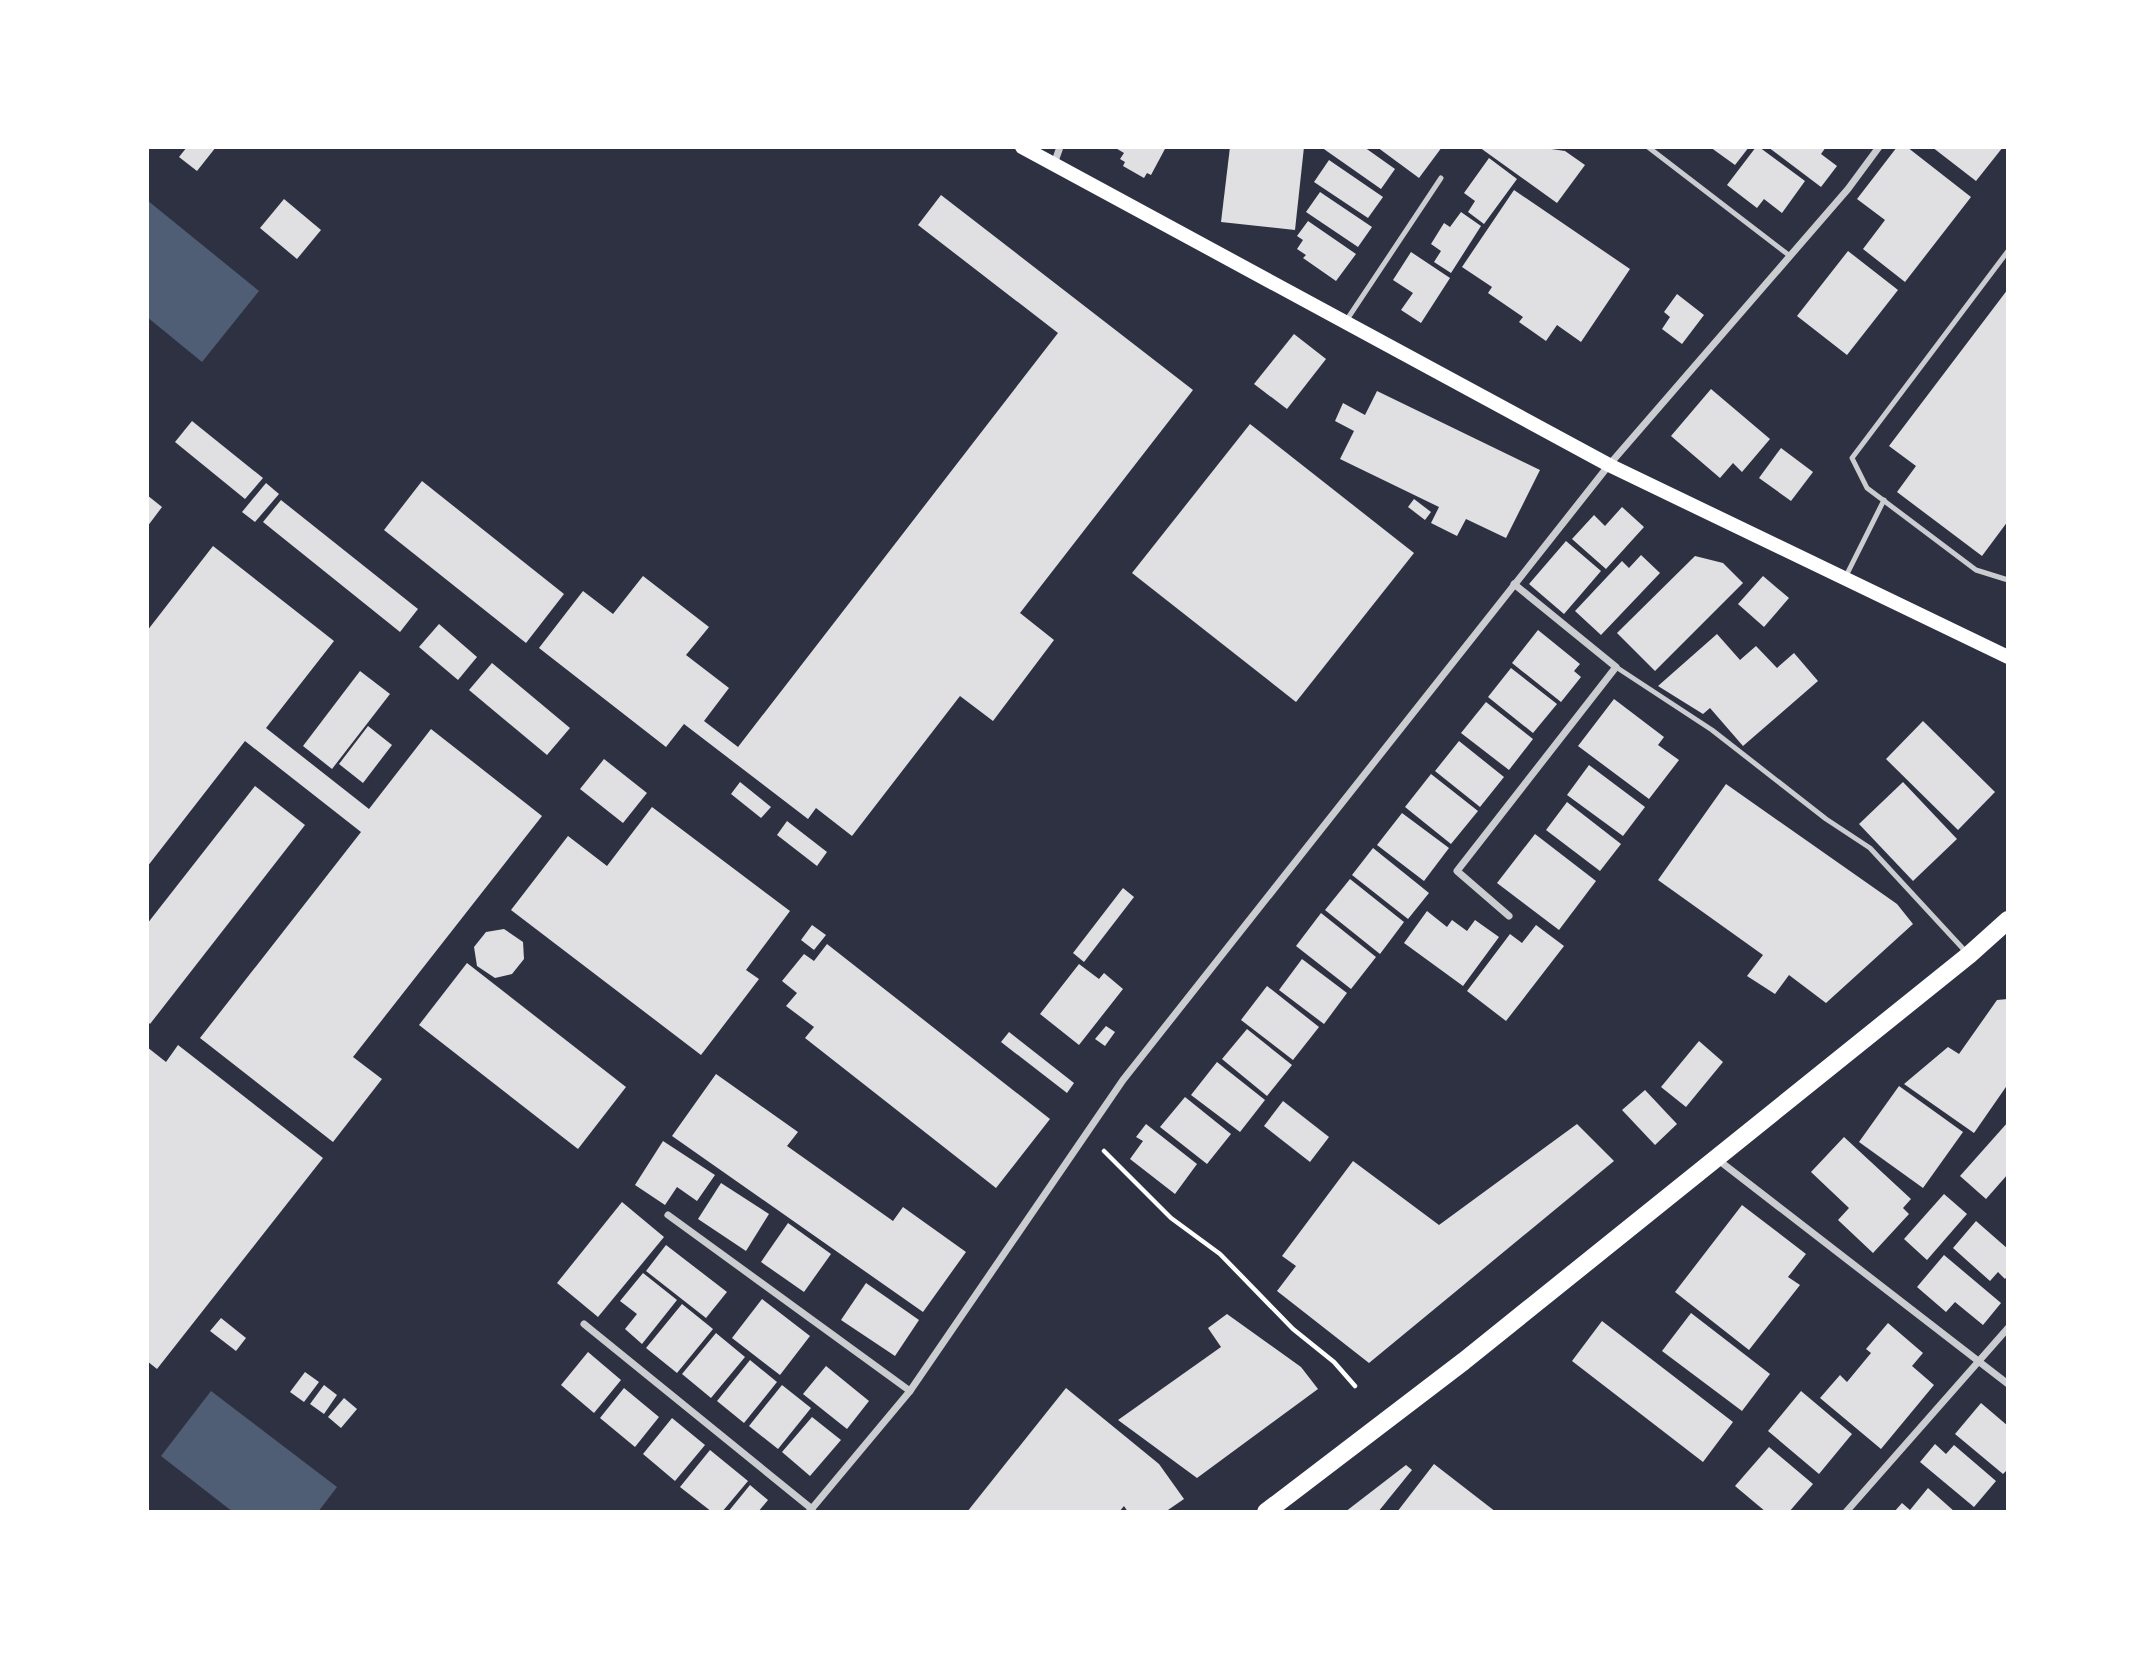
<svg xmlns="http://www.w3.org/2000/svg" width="2155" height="1659" font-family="Poppins,sans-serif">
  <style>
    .water { fill: #4f5d75 }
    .building { fill: #e0e0e3 }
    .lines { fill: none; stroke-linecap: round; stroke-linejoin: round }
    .path { stroke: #fff; stroke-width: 4.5 }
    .service { stroke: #caccd0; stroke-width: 5 }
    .minor { stroke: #caccd0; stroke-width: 7 }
    .secondary { stroke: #fff; stroke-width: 14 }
    .primary { stroke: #fff; stroke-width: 18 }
  </style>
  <rect width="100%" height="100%" fill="#2d3142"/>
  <g class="water">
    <path d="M147,200L259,291L202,362L147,317Z"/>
    <path d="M211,1391L337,1487L318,1512H233L161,1456Z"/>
  </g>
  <g class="building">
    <path d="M187,147H216L197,171L179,157Z"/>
    <path d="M1114,147H1166L1151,175L1147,173L1144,178L1123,166L1125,162L1120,159L1124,153Z"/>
    <path d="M1230,147H1304L1295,230L1221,222Z"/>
    <path d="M1321,147H1364L1395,169L1381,189Z"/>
    <path d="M1377,147H1442L1419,178Z"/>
    <path d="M1479,147H1538L1565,151L1585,165L1557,203Z"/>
    <path d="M1710,147H1749L1735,165Z"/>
    <path d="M1756,147H1759L1805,181L1782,213L1764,199L1757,208L1727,185Z"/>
    <path d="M1768,147H1826L1821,154L1837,166L1821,187Z"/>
    <path d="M1897,147H1907L1971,197L1905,282L1863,249L1885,220L1857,199Z"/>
    <path d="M1932,147H2003L1976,181Z"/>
    <path d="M1489,158L1517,179L1484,224L1468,212L1475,201L1464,193Z"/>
    <path d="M1329,160L1383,197L1368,218L1314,182Z"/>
    <path d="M1514,190L1630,269L1581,342L1557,325L1546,341L1519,322L1523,317L1488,293L1492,287L1462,267Z"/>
    <path d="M1320,192L1372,227L1358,247L1306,212Z"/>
    <path d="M941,195L1193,390L1020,613L1054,640L993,721L960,696L852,836L816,808L808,819L684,724L666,747L539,648L583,591L613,614L643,576L709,627L686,655L729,688L704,721L738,747L1058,333L918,225Z"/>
    <path d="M284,199L321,230L297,259L260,228Z"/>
    <path d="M1461,212L1481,226L1451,273L1434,262L1441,251L1431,244L1444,223L1450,227Z"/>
    <path d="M1308,221L1356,254L1336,281L1303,258L1306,255L1297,249L1303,240L1297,236Z"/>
    <path d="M1848,251L1898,290L1847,355L1797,316Z"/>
    <path d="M1411,252L1450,278L1421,323L1401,310L1413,293L1393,280Z"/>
    <path d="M2008,289V521L1982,556L1897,492L1916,466L1889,446Z"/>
    <path d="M1677,294L1704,315L1682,344L1662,329L1670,317L1664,312Z"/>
    <path d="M1294,334L1326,359L1287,409L1254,384Z"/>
    <path d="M1711,389L1770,439L1742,472L1733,463L1720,478L1671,436Z"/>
    <path d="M1377,391L1540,470L1506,538L1466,519L1457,536L1431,523L1439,507L1340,459L1354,431L1335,421L1343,403L1365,415Z"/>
    <path d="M192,421L263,478L245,499L175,442Z"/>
    <path d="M1250,424L1414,553L1296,702L1132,573Z"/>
    <path d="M1781,448L1813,472L1791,501L1759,478Z"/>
    <path d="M422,481L564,594L526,643L384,530Z"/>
    <path d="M266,483L279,494L255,522L242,512Z"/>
    <path d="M147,495L162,507L147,527Z"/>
    <path d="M1414,499L1431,512L1425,520L1408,507Z"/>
    <path d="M281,500L418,609L400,632L263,522Z"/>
    <path d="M1622,507L1644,527L1606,569L1572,539L1594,515L1605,526Z"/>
    <path d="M1566,541L1601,571L1564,614L1529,584Z"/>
    <path d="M213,546L334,641L266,728L369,809L431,729L542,816L353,1057L382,1079L333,1142L200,1038L361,832L245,741L147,867V631Z"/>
    <path d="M1641,555L1660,573L1601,635L1575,611L1622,561L1629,568Z"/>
    <path d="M1695,556L1723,563L1743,583L1655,671L1617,633Z"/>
    <path d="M1763,576L1789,598L1764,627L1738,604Z"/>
    <path d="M439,624L477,657L458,680L419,647Z"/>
    <path d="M1538,630L1580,664L1574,671L1581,677L1561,702L1512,663Z"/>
    <path d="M1717,634L1740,660L1756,646L1777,668L1794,653L1818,681L1743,746L1710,708L1703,714L1658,686Z"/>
    <path d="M492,663L570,728L547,755L469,690Z"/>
    <path d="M1511,668L1557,704L1533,733L1488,697Z"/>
    <path d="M360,671L390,694L332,769L303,746Z"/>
    <path d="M1614,699L1664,737L1658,745L1679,760L1649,799L1578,746Z"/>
    <path d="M1486,702L1533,739L1509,770L1461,733Z"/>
    <path d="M1923,721L1995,792L1958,830L1886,759Z"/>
    <path d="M368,726L392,745L363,783L339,764Z"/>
    <path d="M1459,741L1504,777L1480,807L1435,771Z"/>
    <path d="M604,759L647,793L623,823L580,789Z"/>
    <path d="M1589,765L1645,807L1623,836L1567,795Z"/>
    <path d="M1431,774L1478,811L1451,844L1405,807Z"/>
    <path d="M740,782L771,807L761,818L731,794Z"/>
    <path d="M1903,782L1957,839L1913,881L1859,824Z"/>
    <path d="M1726,784L1897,904L1913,924L1826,1003L1789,975L1775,994L1747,976L1763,955L1658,880Z"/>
    <path d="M255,786L305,825L150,1024L147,1021V924Z"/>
    <path d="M1567,802L1621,844L1600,871L1546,830Z"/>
    <path d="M652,807L790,911L746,970L759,979L701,1055L511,910L568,836L607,866Z"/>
    <path d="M1402,813L1449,848L1424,881L1377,845Z"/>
    <path d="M787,821L827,852L817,866L777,835Z"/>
    <path d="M1535,834L1596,881L1559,930L1497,883Z"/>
    <path d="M1373,848L1429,893L1408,919L1352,875Z"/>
    <path d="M1350,879L1404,922L1380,954L1325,910Z"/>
    <path d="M1123,888L1134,897L1084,962L1073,953Z"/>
    <path d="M1427,911L1447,927L1452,920L1467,931L1475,920L1499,937L1463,986L1404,943Z"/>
    <path d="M1321,913L1376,957L1351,989L1296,946Z"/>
    <path d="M812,925L826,935L814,950L801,940Z"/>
    <path d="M1536,925L1564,946L1506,1021L1467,991L1510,934L1522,943Z"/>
    <path d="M504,929L523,942L524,959L512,974L495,978L477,966L474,947L486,932Z"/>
    <path d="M827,944L1050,1119L996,1188L805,1038L814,1027L786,1006L797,993L782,981L804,954L814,961Z"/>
    <path d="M1302,959L1347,993L1324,1024L1279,990Z"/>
    <path d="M467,963L626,1087L578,1149L419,1025Z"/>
    <path d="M1079,964L1099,979L1104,973L1123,989L1079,1045L1040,1014Z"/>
    <path d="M1267,986L1319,1027L1293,1060L1241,1020Z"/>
    <path d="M2008,999V1084L1974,1133L1904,1084L1948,1047L1959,1054L1997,1000Z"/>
    <path d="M1106,1026L1115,1032L1105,1046L1095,1039Z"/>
    <path d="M1247,1029L1292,1065L1267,1096L1222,1059Z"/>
    <path d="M1009,1032L1074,1083L1067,1093L1001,1042Z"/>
    <path d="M1699,1041L1723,1062L1686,1107L1661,1087Z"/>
    <path d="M178,1045L323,1158L157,1369L147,1361V1047L166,1062Z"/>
    <path d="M1217,1062L1265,1100L1240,1132L1191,1095Z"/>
    <path d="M716,1074L798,1132L787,1146L893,1221L903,1207L966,1252L923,1312L672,1136Z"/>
    <path d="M1899,1086L1963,1132L1923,1188L1859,1142Z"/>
    <path d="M1645,1090L1677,1124L1655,1145L1622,1110Z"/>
    <path d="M1185,1097L1231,1134L1207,1164L1160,1127Z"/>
    <path d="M1283,1101L1329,1137L1310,1162L1264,1126Z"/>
    <path d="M2008,1122V1174L1986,1199L1960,1176Z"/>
    <path d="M1146,1124L1197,1164L1175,1194L1130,1159L1143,1141L1136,1137Z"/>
    <path d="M1577,1124L1614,1161L1369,1363L1277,1291L1296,1266L1282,1256L1353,1161L1439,1225Z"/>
    <path d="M1844,1137L1911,1199L1903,1208L1909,1214L1873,1253L1838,1220L1849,1208L1811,1172Z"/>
    <path d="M663,1141L715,1175L697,1201L677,1187L665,1205L635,1185Z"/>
    <path d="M721,1183L769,1214L746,1251L698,1219Z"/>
    <path d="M1944,1194L1967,1214L1927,1260L1904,1239Z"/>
    <path d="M622,1202L664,1237L598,1317L557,1283Z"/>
    <path d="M1742,1205L1806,1254L1788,1277L1800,1285L1749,1350L1675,1292Z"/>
    <path d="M1976,1221L2008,1249V1275L2005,1279L1998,1272L1990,1281L1953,1248Z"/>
    <path d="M788,1223L831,1254L804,1292L761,1262Z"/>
    <path d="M666,1245L727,1292L706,1318L646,1271Z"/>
    <path d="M1944,1255L2001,1303L1983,1325L1955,1302L1946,1312L1917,1287Z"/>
    <path d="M643,1273L677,1300L642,1344L625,1329L637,1314L620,1301Z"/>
    <path d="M866,1283L919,1320L895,1356L841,1320Z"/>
    <path d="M762,1299L810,1336L780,1375L732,1338Z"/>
    <path d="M682,1304L713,1329L677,1373L646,1348Z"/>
    <path d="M1691,1313L1770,1374L1742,1411L1662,1351Z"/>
    <path d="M1227,1314L1301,1367L1318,1389L1197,1478L1118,1420L1221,1347L1208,1328Z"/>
    <path d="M221,1318L246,1338L236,1351L210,1331Z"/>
    <path d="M1602,1321L1733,1422L1703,1462L1572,1361Z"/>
    <path d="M1888,1323L1923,1353L1912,1366L1934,1385L1881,1449L1820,1398L1840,1375L1847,1382L1871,1353L1866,1349Z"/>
    <path d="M716,1333L745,1357L711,1398L682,1374Z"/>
    <path d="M588,1352L621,1380L594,1413L561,1385Z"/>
    <path d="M750,1360L777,1382L744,1423L717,1401Z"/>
    <path d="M826,1366L869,1401L847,1429L803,1394Z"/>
    <path d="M305,1372L319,1382L304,1402L290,1392Z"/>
    <path d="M324,1385L337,1395L324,1414L310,1404Z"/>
    <path d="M782,1385L811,1408L778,1449L749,1426Z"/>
    <path d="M624,1388L659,1417L635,1447L600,1418Z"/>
    <path d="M1066,1388L1159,1464L1184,1499L1165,1512H1128L1124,1506L1119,1512H967Z"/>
    <path d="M1801,1391L1852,1434L1819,1474L1768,1431Z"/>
    <path d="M344,1398L357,1409L341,1428L328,1417Z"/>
    <path d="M1981,1403L2008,1426V1469L2003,1474L1955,1434Z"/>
    <path d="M812,1417L841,1440L810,1476L782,1452Z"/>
    <path d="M672,1418L705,1445L675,1481L643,1454Z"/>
    <path d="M1935,1444L1946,1454L1954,1445L1996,1481L1974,1507L1920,1462Z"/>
    <path d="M1769,1447L1813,1484L1789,1512H1766L1735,1486Z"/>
    <path d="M710,1450L748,1481L722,1512H712L680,1487Z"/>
    <path d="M1434,1464L1496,1512H1397Z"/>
    <path d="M1406,1465L1412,1470L1378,1512H1345Z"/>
    <path d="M750,1485L768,1500L758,1512H728Z"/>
    <path d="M1928,1488L1955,1512H1894L1902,1503L1910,1510Z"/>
  </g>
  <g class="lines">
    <path class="path" d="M1104,1151L1171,1218L1220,1254L1293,1329L1334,1362L1355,1386"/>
    <g class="service">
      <path d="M1648,147L1790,256"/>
      <path d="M2008,251L1852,458L1867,488L1976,570L2008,580"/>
      <path d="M1346,321L1441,178"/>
      <path d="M1846,576L1884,500"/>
      <path d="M1616,667L1712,730L1826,819L1870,848L1967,953"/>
    </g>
    <g class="minor">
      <path d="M1054,164L1060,147"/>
      <path d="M1509,916L1457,871L1616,667L1514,584"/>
      <path d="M1717,1159L2008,1384"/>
      <path d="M668,1215L910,1391"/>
      <path d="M584,1324L812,1509"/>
      <path d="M809,1512L910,1391L1123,1080L1609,465L1848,189L1879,147"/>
      <path d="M1846,1512L2008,1328"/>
    </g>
    <path class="secondary" d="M1022,147L1609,465L2008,657"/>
    <path class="primary" d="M1266,1512L1464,1361L1969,955L2008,920"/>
  </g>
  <rect width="2155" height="1659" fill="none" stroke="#ffffff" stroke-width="298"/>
</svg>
